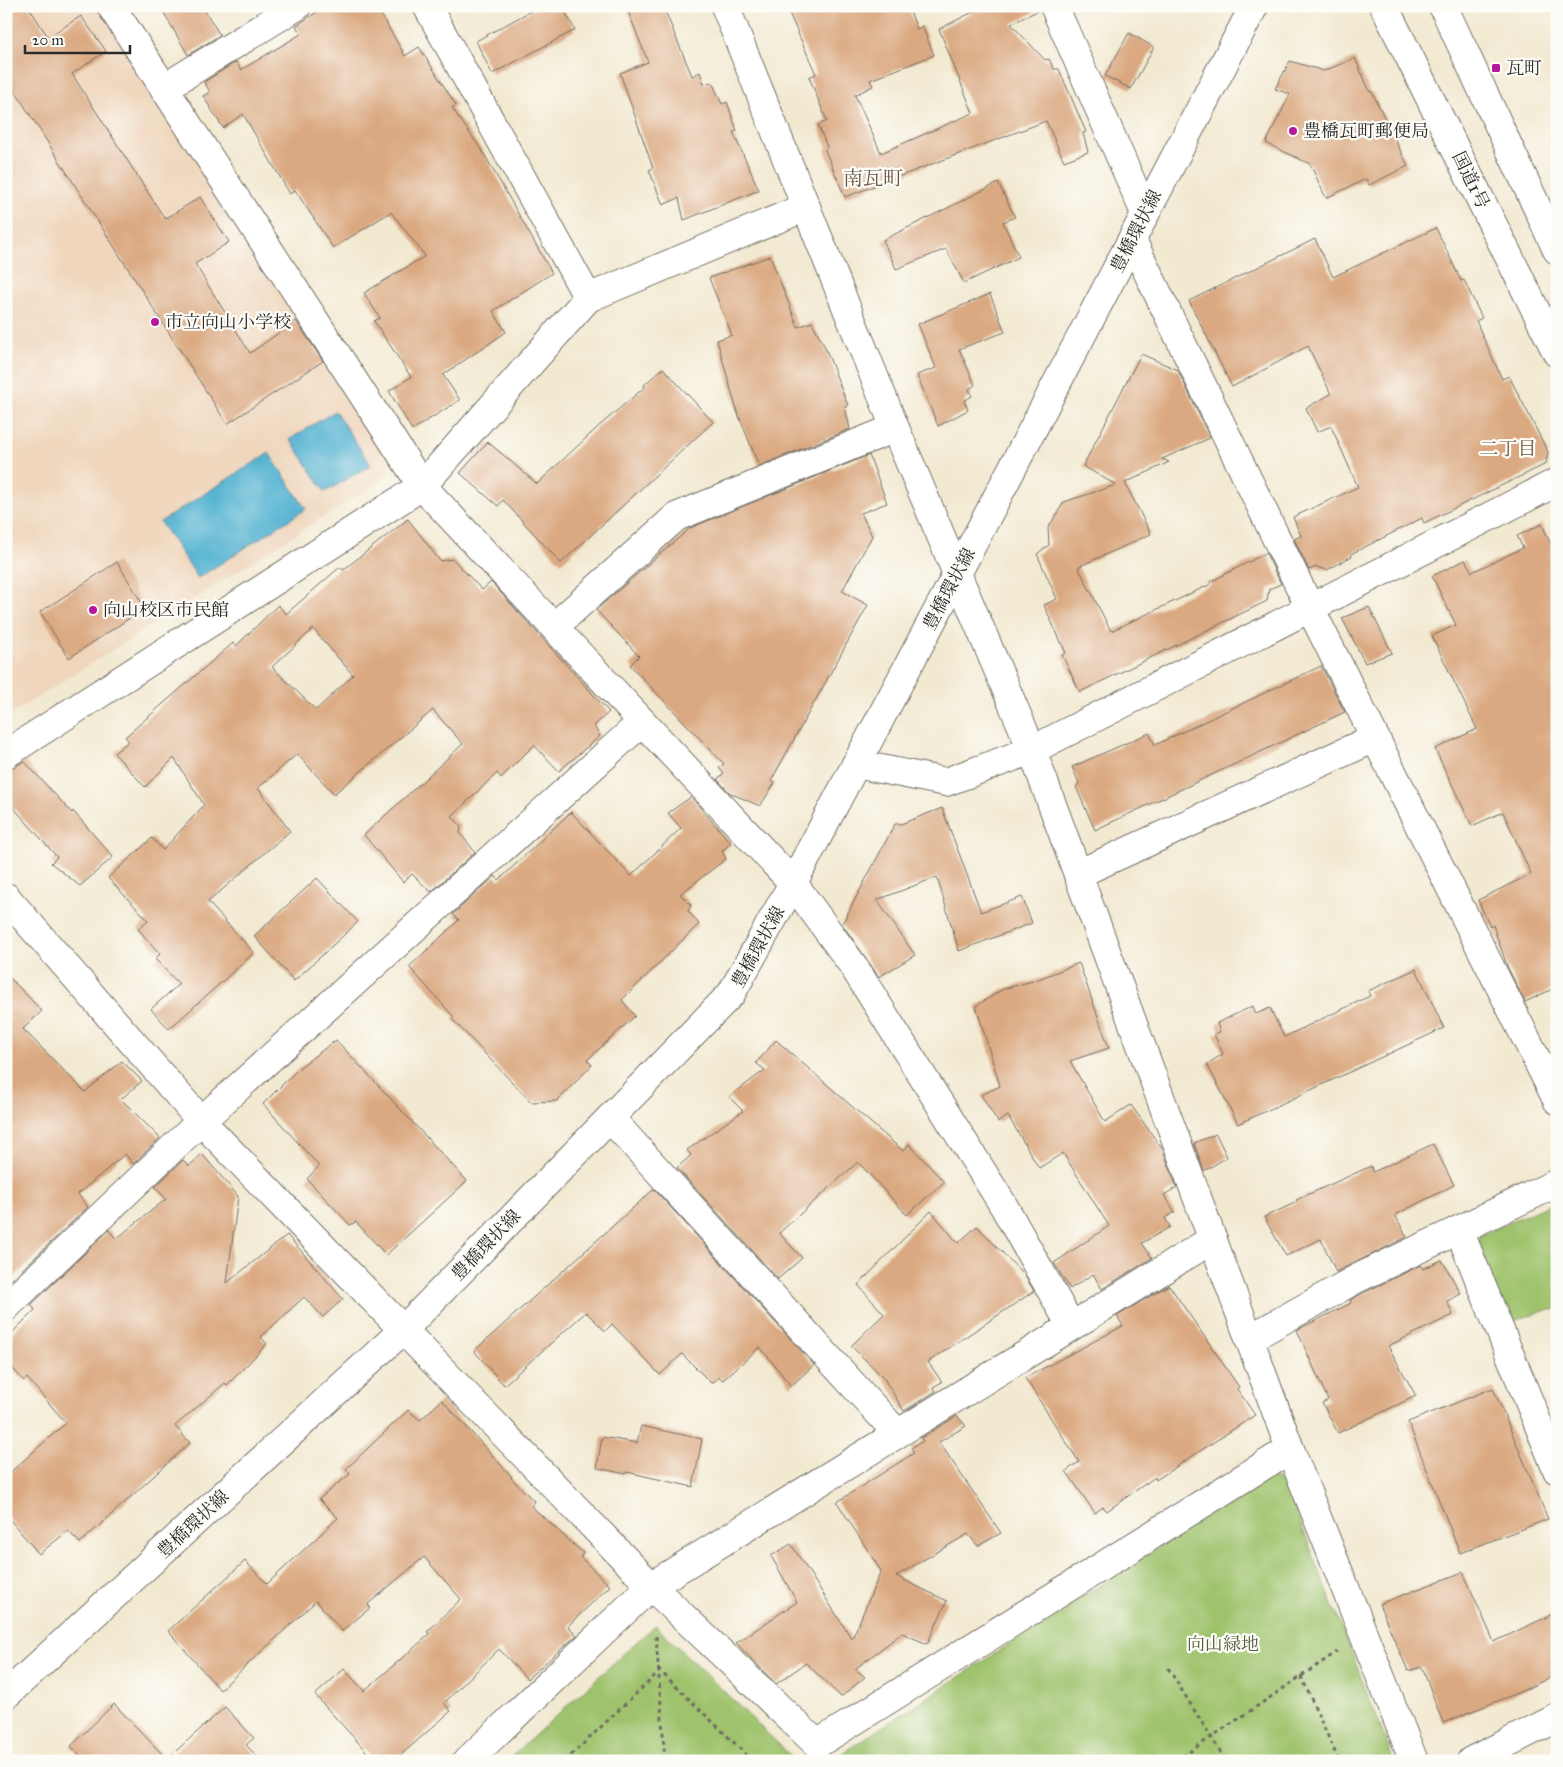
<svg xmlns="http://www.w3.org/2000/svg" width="1563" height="1767" font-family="'IM FELL Great Primer','Noto Serif JP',serif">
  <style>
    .built { fill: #efd6bc }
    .green { fill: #9fc36c; stroke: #65774c }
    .water { fill: #53b2d1; stroke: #3f6e7e }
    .building { fill: #daa981; fill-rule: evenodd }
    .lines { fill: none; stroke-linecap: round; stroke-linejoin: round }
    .minor-casing { stroke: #716e65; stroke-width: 30 }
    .major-casing { stroke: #716e65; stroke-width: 30 }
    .highway-casing { stroke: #716e65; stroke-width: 30 }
    .path { stroke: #716e65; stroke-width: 3; stroke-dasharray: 4 4; stroke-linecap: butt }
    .minor { stroke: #fff; stroke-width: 28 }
    .major { stroke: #fff; stroke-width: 28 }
    .highway { stroke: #fff; stroke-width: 28 }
    .poi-dot { fill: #b5179e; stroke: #fdfcf7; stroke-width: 2 }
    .labels { text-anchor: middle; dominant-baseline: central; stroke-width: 4.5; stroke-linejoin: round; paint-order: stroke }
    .poi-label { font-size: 18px; fill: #2b2b2b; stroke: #fdfcf7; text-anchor: start }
    .street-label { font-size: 18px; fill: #2b2b2b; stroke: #fdfcf7 }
    .park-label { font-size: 18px; fill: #546042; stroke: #fdfcf7 }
    .neighbourhood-label { font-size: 19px; fill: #685749; stroke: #fdfcf7 }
    .quarter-label { font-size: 20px; fill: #685749; stroke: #fdfcf7 }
  </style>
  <rect width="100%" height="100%" fill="#fdfcf7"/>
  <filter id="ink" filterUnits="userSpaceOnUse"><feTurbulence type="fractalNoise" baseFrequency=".02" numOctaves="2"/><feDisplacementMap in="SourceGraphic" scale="10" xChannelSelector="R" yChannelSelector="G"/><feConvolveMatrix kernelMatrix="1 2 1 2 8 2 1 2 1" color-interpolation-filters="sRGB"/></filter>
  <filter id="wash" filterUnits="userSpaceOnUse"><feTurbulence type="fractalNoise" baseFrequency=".0096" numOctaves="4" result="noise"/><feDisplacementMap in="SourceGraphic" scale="20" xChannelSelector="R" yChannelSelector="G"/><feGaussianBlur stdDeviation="1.12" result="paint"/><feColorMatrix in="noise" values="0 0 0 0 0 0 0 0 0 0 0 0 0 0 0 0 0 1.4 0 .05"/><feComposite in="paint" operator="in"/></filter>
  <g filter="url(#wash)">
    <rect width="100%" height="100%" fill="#f2e9d1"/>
    <path class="built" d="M6,6H102L391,455L388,476L6,717Z"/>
    <g class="green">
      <path d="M1557,1201V1309L1539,1312L1511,1322L1476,1249L1479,1236Z"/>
      <path d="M1265,1478L1276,1479L1286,1486L1394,1761H830Z"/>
      <path d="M655,1625L796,1761H507Z"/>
    </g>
    <g class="water">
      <path d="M335,411L371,465L325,492L290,439Z"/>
      <path d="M269,453L306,509L198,578L160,522Z"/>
    </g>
    <g id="blocks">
      <g class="building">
        <path d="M6,6H28L48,37L81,16L106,51L72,74L165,219L200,197L229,242L195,264L250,353L296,321L323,361L227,424L6,77Z"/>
        <path d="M160,6H202L220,35L188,55Z"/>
        <path d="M326,6H376L405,56L419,47L456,105L452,108L483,152L552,273L493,311L506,332L443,375L460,400L412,430L389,391L411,377L374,321L380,318L364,293L425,256L391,212L333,248L295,190L290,194L243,114L223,128L203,96L210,92L204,82L236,62L241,70L301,34L296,26Z"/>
        <path d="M540,6H562L575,30L492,74L476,41Z"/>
        <path d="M626,6H663L692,76L700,72L704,84L712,82L722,104L727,102L737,131L733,132L759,190L684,220L679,198L663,205L649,170L653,168L620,73L648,62Z"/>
        <path d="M786,6H908L917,29L922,26L934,55L870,80L873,86L855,95L881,153L973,113L939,29L985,6H1039V10L1011,24L1045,60L1049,59L1054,69H1059L1086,132L1083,133L1088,152L1064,161L1046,121L845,197L825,150L827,147L818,125L827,121L809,77L816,74Z"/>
        <path d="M1129,33L1154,47L1131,89L1105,76Z"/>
        <path d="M1355,58L1370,92H1372L1408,166L1369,185L1366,179L1326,198L1310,164L1266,143L1290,94L1275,89L1290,61L1324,71Z"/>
        <path d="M998,183L1015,217L1003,222L1019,257L964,283L946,249L896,269L883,240Z"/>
        <path d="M1436,228L1461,281L1464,280L1482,318L1476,321L1502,379L1509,376L1548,452L1546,464L1424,523L1422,518L1351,554L1352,556L1327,570L1316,567L1309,570L1294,539L1301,536L1293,517L1358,487L1331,426L1317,432L1306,408L1331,394L1308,346L1232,387L1189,301L1315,239L1333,277Z"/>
        <path d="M770,256L798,327L812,322L825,347L848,406L845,407L850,429L759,466L737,411L717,340L732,335L709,278Z"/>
        <path d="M990,294L1005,332L959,349L975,385L969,389L972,396L964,401L968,410L938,426L917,375L936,368L918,324Z"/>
        <path d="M1141,354L1178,370L1210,438L1162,459L1169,462L1125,483L1151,534L1078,567L1111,631L1211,584L1210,582L1266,553L1281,584L1269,589L1267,601L1080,692L1062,655L1066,653L1044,605L1057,599L1037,554L1049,545L1048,528L1064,502L1116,485L1083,466Z"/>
        <path d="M663,368L713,422L561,563L503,500L498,506L460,473L488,442L537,484L599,426L645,387L644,385Z"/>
        <path d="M869,455L887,503L861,513L872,536L842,591L868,605L771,781L775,783L760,806L730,793L717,779L724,774L719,768L724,764L630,665L639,656L596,610L690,528Z"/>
        <path d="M408,519L440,561L453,559L482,590L491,582L609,712L594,726L600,736L559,771L534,745L501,778L497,773L452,816L461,826L460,833L475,852L431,892L412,874L403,882L364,835L463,744L433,710L334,794L297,754L258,788L290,831L208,902L254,953L169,1029L151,1009L179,984L155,959L160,954L138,929L148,920L108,878L152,838L163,850L204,805L174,758L145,787L114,753L129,741L125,737L233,643L236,646L278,605L286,614L340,567L343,570ZM313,629L353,675L316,710L272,667Z"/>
        <path d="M1542,524L1553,549L1557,550V987L1525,1002L1507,966L1493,925L1490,927L1478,900L1531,874L1503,812L1472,826L1435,749L1477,729L1432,636L1456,625L1432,576L1465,560L1472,572L1523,548L1517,536Z"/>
        <path d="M117,562L145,608L69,658L40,612Z"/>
        <path d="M1369,607L1392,653L1365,663L1342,618Z"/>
        <path d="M1321,666L1345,712L1095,830L1076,787L1079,783L1072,767L1149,733L1155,745Z"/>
        <path d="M24,761L72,813L73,811L113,857L80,886L51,863L57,857L6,799V773Z"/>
        <path d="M691,797L731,843L722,851L726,859L680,894L691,905L688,911L699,924L622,1000L635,1016L587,1060L592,1065L557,1101L531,1102L452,1019L454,1017L409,967L459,920L453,914L495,876L499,880L571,812L631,876L681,828L668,813Z"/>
        <path d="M942,808L981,912L1022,897L1032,923L959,951L937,877L877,900L915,955L879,977L842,924L895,824H901Z"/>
        <path d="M317,878L358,922L294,981L254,936Z"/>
        <path d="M1079,963L1109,1048L1070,1061L1105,1122L1131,1105L1163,1150L1177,1187L1164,1195L1175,1212L1165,1218L1170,1227L1142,1243L1152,1258L1102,1289L1093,1274L1070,1289L1054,1263L1109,1226L1063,1153L1039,1168L1008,1116L998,1122L981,1095L1000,1086L976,1006L1003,989L1036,980Z"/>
        <path d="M1416,969L1444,1028L1238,1124L1207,1064L1223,1054L1214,1034L1220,1032L1217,1023L1253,1006L1256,1014L1270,1008L1284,1037L1370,996L1368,991Z"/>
        <path d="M6,974L42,1011L23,1029L85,1092L122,1061L142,1081L121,1099L160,1138L133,1164L125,1154L78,1194L88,1207L10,1281L6,1276Z"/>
        <path d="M336,1040L467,1181L386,1255L356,1222L350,1225L307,1179L319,1166L263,1104L300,1067Z"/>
        <path d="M776,1040L903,1151L909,1144L944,1182L907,1215L858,1162L779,1233L802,1258L778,1279L677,1168L691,1155L687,1150L743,1111L729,1097L765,1070L756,1063Z"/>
        <path d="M1216,1134L1227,1157L1204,1171L1194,1143Z"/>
        <path d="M1433,1144L1454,1185L1395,1215L1407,1237L1336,1272L1321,1239L1286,1256L1264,1217L1297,1202L1296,1200L1371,1166L1373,1172Z"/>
        <path d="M202,1154L238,1196L227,1283L287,1235L343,1299L323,1317L304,1297L261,1337L267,1344L246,1366L227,1385L225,1383L175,1426L190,1443L80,1543L68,1531L39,1554L6,1515V1476L66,1423L27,1378L24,1381L6,1361V1339L35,1310L31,1305L109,1230L116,1239L166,1199L155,1187L183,1160L189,1166Z"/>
        <path d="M654,1189L814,1365L791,1386L760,1347L723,1380L719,1377L711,1383L682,1354L660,1375L612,1324L605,1331L586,1312L504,1385L474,1351Z"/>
        <path d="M931,1211L958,1243L977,1226L1025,1276L1034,1291L928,1362L942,1382L933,1387L936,1391L904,1411L883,1377L851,1346L884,1314L858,1285Z"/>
        <path d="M1442,1260L1461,1294L1447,1301L1453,1315L1388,1346L1416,1396L1338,1433L1322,1403L1328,1400L1297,1330L1351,1303L1350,1300L1363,1293L1421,1265L1423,1269Z"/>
        <path d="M1169,1285L1239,1387L1237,1389L1255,1415L1156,1480L1155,1477L1107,1511L1103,1507L1095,1513L1066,1471L1079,1462L1025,1378L1123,1326L1117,1316Z"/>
        <path d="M1493,1388L1548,1519L1460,1553L1408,1422Z"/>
        <path d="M442,1400L512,1477L511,1478L535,1502L531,1506L583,1553L580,1557L610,1586L568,1626L577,1635L527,1679L499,1649L444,1703L451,1711L394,1761H375L315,1695L344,1669L364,1691L430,1634L427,1632L461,1599L424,1557L368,1604L370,1608L342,1631L316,1601L220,1690L168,1631L245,1561L267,1584L338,1518L319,1499L350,1474L346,1469L408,1410L420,1420Z"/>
        <path d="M957,1416L966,1426L939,1442L1001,1533L978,1546L968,1534L896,1576L947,1601L927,1644L902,1633L855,1669L865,1677L841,1697L806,1663L776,1684L736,1643L797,1602L771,1556L791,1544L852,1639L881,1571L837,1502L914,1453L911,1448L923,1441L921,1438Z"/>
        <path d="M641,1426L702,1439L693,1487L627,1472L626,1474L597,1468L602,1437L637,1443Z"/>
        <path d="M1463,1572L1494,1642L1557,1612V1674L1520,1692L1443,1723L1422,1667L1408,1671L1379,1604Z"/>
        <path d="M114,1704L167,1759L225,1707L254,1738L246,1745L262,1761H84L71,1746Z"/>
      </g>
    </g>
  </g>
  <g filter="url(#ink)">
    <use href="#blocks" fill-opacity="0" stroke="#716e65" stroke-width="1"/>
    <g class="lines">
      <defs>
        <g id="minor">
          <path d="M111,6L422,486L793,883L852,964L1002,1203L1071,1326"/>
          <path d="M427,6L588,298"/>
          <path d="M725,6L895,428L1032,750L1290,1449L1414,1761"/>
          <path d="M1054,6L1145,213"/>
          <path d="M164,88L297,6"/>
          <path d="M1132,240L1310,608L1557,1100"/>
          <path d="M554,627L676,517L895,428"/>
          <path d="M6,754L422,486L588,298L806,207"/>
          <path d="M856,764L946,782L1032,750L1557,482"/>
          <path d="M1078,874L1375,738"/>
          <path d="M6,897L201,1121L642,722"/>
          <path d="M610,1118L897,1433"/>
          <path d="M1459,1230L1557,1470"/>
          <path d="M6,1307L201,1121L651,1586L817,1744L1290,1449"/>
          <path d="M1249,1339L1356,1279L1557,1183"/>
          <path d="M467,1761L651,1586L1213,1239"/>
          <path d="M1471,1761L1557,1718"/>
        </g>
        <path id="major" d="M6,1695L402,1331L731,994L793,883L958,572L1254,6"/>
        <g id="highway">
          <path d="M1384,6L1557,353"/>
          <path d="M1443,6L1557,250"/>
        </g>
      </defs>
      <use href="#minor" class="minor-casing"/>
      <use href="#major" class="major-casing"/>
      <use href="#highway" class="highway-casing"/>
      <g class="path">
        <path d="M656,1636L665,1761"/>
        <path d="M1168,1668L1226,1761"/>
        <path d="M1301,1676L1339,1761"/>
        <path d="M565,1761L660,1671L753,1761"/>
        <path d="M1176,1761L1337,1652"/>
      </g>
      <use href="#minor" class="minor"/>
      <use href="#major" class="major"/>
      <use href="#highway" class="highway"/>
    </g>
  </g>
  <g class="poi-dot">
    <rect x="1491" y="63" width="10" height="10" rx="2.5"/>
    <circle cx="1293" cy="131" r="5"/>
    <circle cx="155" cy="322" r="5"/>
    <circle cx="93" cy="610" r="5"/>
  </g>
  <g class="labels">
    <g class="poi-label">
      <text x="1506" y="68">瓦町</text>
      <text x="1303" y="131">豊橋瓦町郵便局</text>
      <text x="165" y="322">市立向山小学校</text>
      <text x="103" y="610">向山校区市民館</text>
    </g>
    <g class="street-label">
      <text transform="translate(1471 180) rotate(64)">国道1号</text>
      <text transform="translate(1136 231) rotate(-63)">豊橋環状線</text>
      <text transform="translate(949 589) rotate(-62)">豊橋環状線</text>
      <text transform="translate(758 947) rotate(-61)">豊橋環状線</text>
      <text transform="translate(486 1245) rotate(-46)">豊橋環状線</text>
      <text transform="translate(193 1524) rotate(-43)">豊橋環状線</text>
    </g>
    <g class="park-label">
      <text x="1223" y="1644">向山緑地</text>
    </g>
    <g class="neighbourhood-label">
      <text x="1508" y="448">二丁目</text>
    </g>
    <g class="quarter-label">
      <text x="873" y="178">南瓦町</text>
    </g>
  </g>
  <rect width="1563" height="1767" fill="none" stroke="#fdfcf7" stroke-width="25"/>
  <path d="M25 45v8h105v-8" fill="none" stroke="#2b2b2b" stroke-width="2.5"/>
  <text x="32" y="45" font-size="15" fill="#2b2b2b" stroke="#fdfcf7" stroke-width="4" paint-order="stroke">20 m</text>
</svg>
